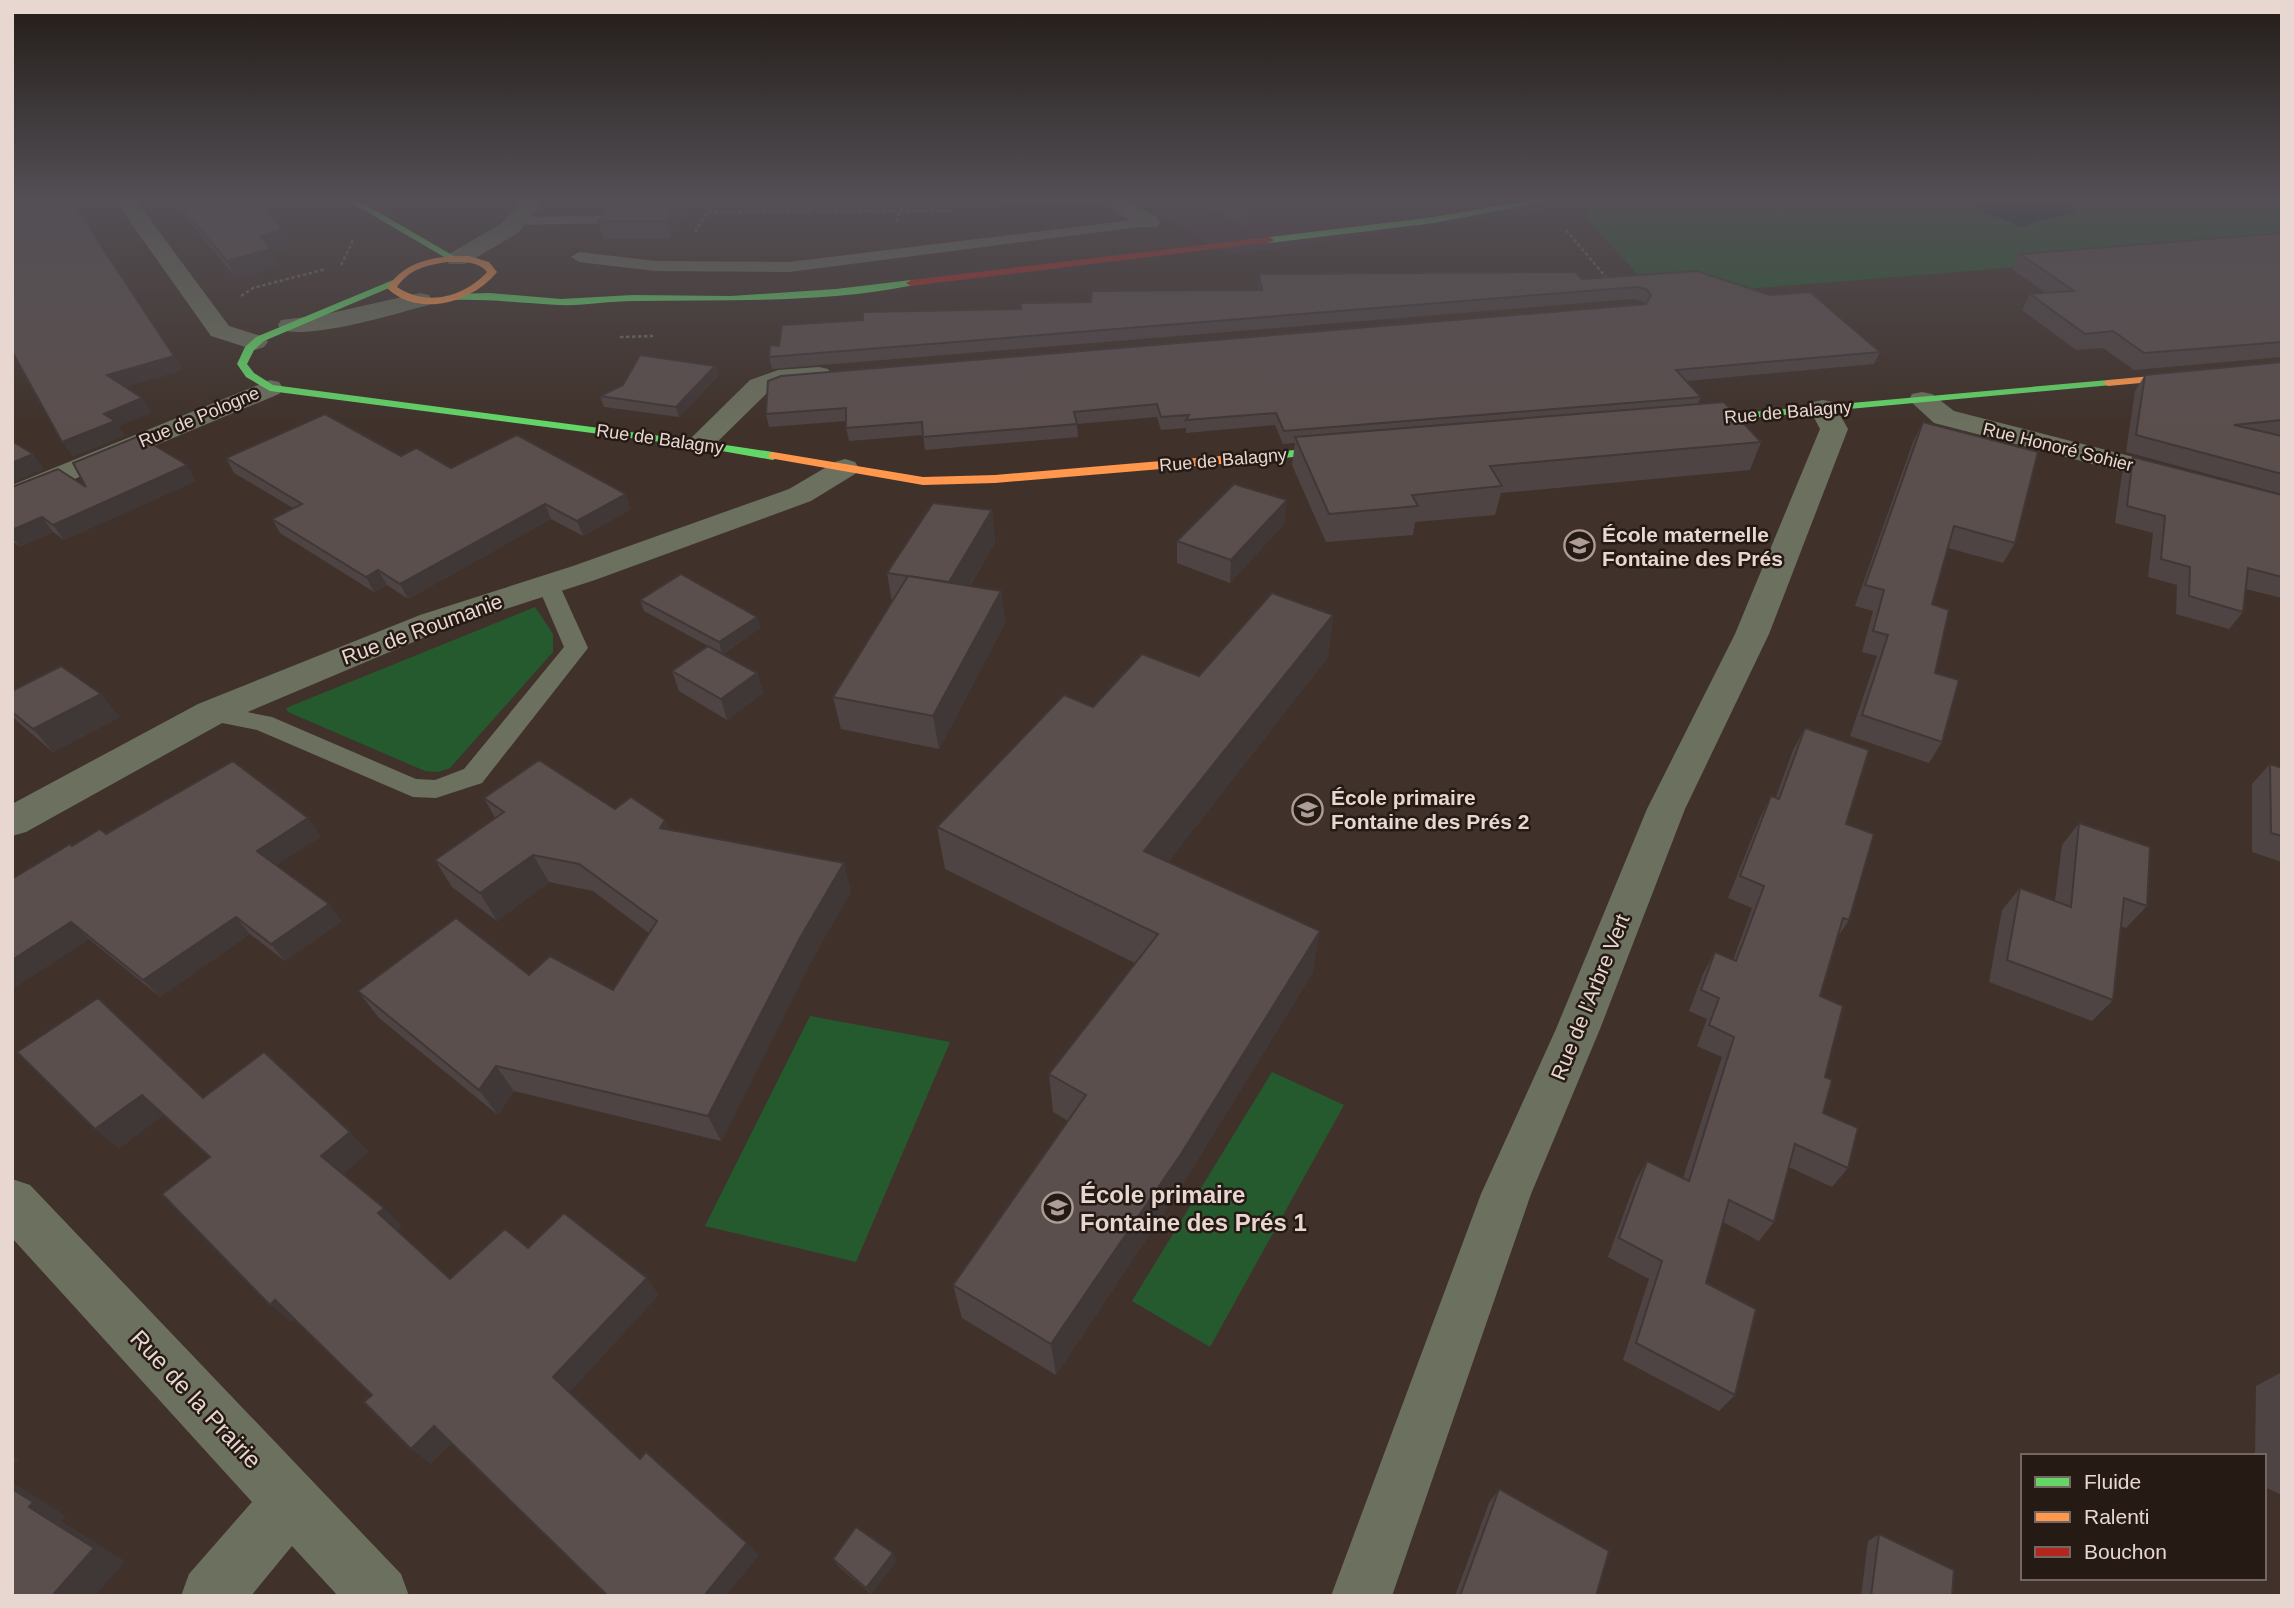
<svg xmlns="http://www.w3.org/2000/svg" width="2294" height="1608" font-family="Arial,sans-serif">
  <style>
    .industrial { fill: #49363c }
    .green { fill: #255a2e }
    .water { fill: #0c2937 }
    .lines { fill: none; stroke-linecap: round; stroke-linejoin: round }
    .path { stroke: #6b6a5d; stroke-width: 2.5; stroke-dasharray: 3.5 2.5; stroke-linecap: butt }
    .lane { fill: #6c705e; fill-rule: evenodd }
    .street { fill: #6c705e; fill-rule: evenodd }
    .fast { fill: #63d668; fill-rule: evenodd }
    .slow { fill: #ff974d; fill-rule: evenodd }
    .jam { fill: #b3261e; fill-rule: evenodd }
    .wall { fill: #4e4443 }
    .shaded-wall { fill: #403737 }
    .building { fill: #5b4f4e; stroke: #403737; stroke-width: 2 }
    .labels { text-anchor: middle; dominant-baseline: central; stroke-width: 5; stroke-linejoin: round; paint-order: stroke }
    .far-street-label { font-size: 18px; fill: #e8d7d0; stroke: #261a15 }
    .poi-label { font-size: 21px; font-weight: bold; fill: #e8d7d0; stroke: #261a15; text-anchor: start }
    .street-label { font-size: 21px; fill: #e8d7d0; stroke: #261a15 }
    .near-poi-label { font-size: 24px; font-weight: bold; fill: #e8d7d0; stroke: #261a15; text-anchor: start }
    .near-street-label { font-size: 24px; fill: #e8d7d0; stroke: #261a15 }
  </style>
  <rect width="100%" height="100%" fill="#40322b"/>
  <path class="industrial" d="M1130,199H1591L1564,206L1230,255Z"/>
  <g class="green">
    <path d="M1611,199H2282V246L1658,296L1586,218L1593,204Z"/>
    <path d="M535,607L553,634V652L450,768L438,772L425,771L288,712L286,708Z"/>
    <path d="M810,1016L950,1042L856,1262L705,1226Z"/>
    <path d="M1272,1072L1344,1105L1210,1347L1132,1301Z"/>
  </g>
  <path class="water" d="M1994,199H2072L2079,210L2021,227L1970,206Z"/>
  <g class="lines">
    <g class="path">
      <path d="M809,211L813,199"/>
      <path d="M708,212L952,211"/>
      <path d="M897,222L903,199"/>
      <path d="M1566,230L1610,282"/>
      <path d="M695,232L714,202"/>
      <path d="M341,265L353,240"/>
      <path d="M241,296L253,288L326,269"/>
      <path d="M620,337L653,336"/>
    </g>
    <g class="lane">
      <path d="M1002,199H1116V200L1109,204L1008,205L1003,204Z"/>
      <path d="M607,216L612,217L614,220L612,223L516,225L509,221L516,217Z"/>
      <path d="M1149,218L1154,219L1156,222L1154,225L789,272L656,271L579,262L571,257L579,252L656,261L789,262Z"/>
      <path d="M548,577L556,579L559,584L588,648L482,783L436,798L413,797L257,730L202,719L199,713L202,707L211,705L272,717L416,779L435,780L464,769L564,647L537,584L540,579Z"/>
    </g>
    <g class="street">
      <path d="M114,199H135L229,326L264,337L268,342L264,347L255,350L211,336Z"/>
      <path d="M523,199H545L518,233L465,264H449L446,259L449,254L502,223Z"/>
      <path d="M1097,199H1124L1157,217L1160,222L1157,227H1141Z"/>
      <path d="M420,293L429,295L432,300L429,305C393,314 315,339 281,330L278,325L281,320L322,315Z"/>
      <path d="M819,367L828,369L832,375L828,381L783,386L768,392L709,450L699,452L689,450L685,444L750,380L778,370Z"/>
      <path d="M270,380L279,382L283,388L279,394L12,505V485Z"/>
      <path d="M1922,392L1932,394L1954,411L2282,495V513L1934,423L1909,400L1912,394Z"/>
      <path d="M1823,400L1833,402L1848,429L1769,634L1685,809L1600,1029L1531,1194L1392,1596H1331L1481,1194L1556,1029L1647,809L1735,634L1820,429L1809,408L1813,402Z"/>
      <path d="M845,459L855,462L859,468L855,474L811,501L595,580L444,629L224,722L26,832L12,836V804L198,704L420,615L573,566L789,489L835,462Z"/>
      <path d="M12,1179L30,1185L401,1574L409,1596H338L292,1546L251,1596H181L189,1574L252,1502L12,1238Z"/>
    </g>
    <g class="fast">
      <path d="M345,199H356L459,259L451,261Z"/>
      <path d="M1538,199H1559L1434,223L1269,243L1264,240L1269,237L1434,217Z"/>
      <path d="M393,280L398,283L396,285L264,341L254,350L247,364L254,373L273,385L699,441L773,452L779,456L773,460L699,447L270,391L246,377L237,364L245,347L256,337Z"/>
      <path d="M911,280L914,281V285C822,304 727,299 633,301C609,301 584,306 559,305C523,303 489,299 453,300L448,297L453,294L490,293L561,299L633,295L731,296L836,289Z"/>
      <path d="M2108,380L2112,381V385L1684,424L1678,421L1684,418Z"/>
      <path d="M1345,446L1351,449L1349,451L1256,461L1250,457L1256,453Z"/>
    </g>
    <g class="slow">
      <path d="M469,256L489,262L497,272C472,303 418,318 387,288C407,259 436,256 469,256ZM447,262C461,262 478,260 487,272C464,297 427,307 397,287C409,269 427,265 447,262Z"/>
      <path d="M2282,364V370L2108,386L2103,383L2108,380Z"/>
      <path d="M773,452L923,477L995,475L1256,453L1262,457L1256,461L995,483L923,485L769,458V454Z"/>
    </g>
    <path class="jam" d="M1269,237L1274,240L1272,242L911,286L906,283L911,280Z"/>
  </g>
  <g class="wall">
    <path d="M171,199H258L290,246L272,251L280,266L236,278Z"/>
    <path d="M613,199H694L670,239H604L598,222Z"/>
    <path d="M722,199H790L788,205H723Z"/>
    <path d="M917,199H983L982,204H918Z"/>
    <path d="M1194,199H1332L1247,227Z"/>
    <path d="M2282,233V357L2134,370L2103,348L2076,350L2022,310L2030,294L2046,293L2012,269L2020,254Z"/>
    <path d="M1697,271L1880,352L1874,364L1687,381L1701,397L1698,404L1761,442L1750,470L1501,493L1495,515L1415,522L1413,535L1326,542L1292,465L1295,443L1283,444L1275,425L1186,433V428L1161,430L1157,417L1077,424L1078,437L925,450L923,435L849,441L846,428V421L769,427L766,414L1645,304L1643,301L1633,299L772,369L769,357L779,346L863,320L1259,290V274L1582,279Z"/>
    <path d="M2282,362V494L2126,452L2135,391L2145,375Z"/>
    <path d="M715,366L718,376L679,417L604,407L600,396Z"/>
    <path d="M1923,422L2015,543L2003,563L1948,548L1932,604L1935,673L1942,742L1929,763L1850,736L1877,656L1862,652L1873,611L1855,606L1913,442Z"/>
    <path d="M401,456L451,468L631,509L583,536L551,519L408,599L387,585L374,592L280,533L272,519L293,508L234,473L226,458Z"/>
    <path d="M2133,457L2282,495V598L2246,589L2243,612L2229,629L2176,614L2177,585L2148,577L2153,533L2115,523L2122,474Z"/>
    <path d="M196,481L64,540L53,532L20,547L12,541V487H86Z"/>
    <path d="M992,510L995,542L970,586L1001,591L1005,623L939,749L841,729L833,697L892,602L887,573Z"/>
    <path d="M1285,523L1230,583L1177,563V541Z"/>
    <path d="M640,600L757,617L760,628L723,654L757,673L763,693L727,720L679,691L672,671L708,646L644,611Z"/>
    <path d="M1333,615L1328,657L1168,862L1313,972L1179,1190L1056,1375L962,1318L953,1285L1068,1121L1053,1112L1049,1074L1135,963L945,869L937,827L1093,707L1199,676Z"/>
    <path d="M12,691L120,717L53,752L18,722L12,716Z"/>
    <path d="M1805,728L1846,824L1849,920L1837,938L1820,996L1825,1077L1823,1113L1848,1168L1832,1187L1789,1167L1774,1222L1759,1241L1723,1222L1706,1283L1735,1395L1719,1411L1623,1360L1649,1279L1608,1257L1636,1180L1647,1161L1683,1178L1722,1057L1697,1046L1707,1019L1689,1011L1703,974L1715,952L1733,960L1752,908L1728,898L1760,818L1771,796L1776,797L1793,750Z"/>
    <path d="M2270,764L2282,768V862L2252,852V784Z"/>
    <path d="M484,798L615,809L669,829L851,891L809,965L721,1141L514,1091L498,1115L379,1018L358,991L529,975L613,990L649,933L593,891L549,882L497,921L452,887L435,860L495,818Z"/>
    <path d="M2079,823L2147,906L2126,928L2121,926L2113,1000L2092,1021L1989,982L2002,910L2020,888L2055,901L2062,845Z"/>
    <path d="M106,834L321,836L276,865L342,921L285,961L250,934L160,997L89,939L12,989V879L72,846Z"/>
    <path d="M2282,1372V1495L2264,1487V1456H2255L2256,1386Z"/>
    <path d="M1499,1489L1596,1596H1455L1489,1503Z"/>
    <path d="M1879,1534L1952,1596H1861L1868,1541Z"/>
    <path d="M833,1559L897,1560L871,1594L838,1566Z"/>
  </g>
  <g class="shaded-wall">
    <path d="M679,199H694L670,239L666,221Z"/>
    <path d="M1263,199H1332L1247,227L1248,204Z"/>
    <path d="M1350,199H1360L1350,203Z"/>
    <path d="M1957,199H1970L1955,204Z"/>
    <path d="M282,230L290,246L272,251L280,266L236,278L227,261L260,236Z"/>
    <path d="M174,356L183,370L116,390L107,375Z"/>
    <path d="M715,366L718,376L679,417L676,407Z"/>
    <path d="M142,398L152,413L119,426L125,436L73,457L62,442L104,414Z"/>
    <path d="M33,454L44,469L12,483V463Z"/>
    <path d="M187,465L196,481L64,540L53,525Z"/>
    <path d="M626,494L631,509L583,536L577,521Z"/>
    <path d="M1287,500L1285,523L1230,583L1231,560Z"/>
    <path d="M545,504L551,519L408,599L400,584Z"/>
    <path d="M992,510L995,542L953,614L949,582Z"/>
    <path d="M42,517L53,532L20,547L12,537V530Z"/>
    <path d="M378,570L387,585L374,592L366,577Z"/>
    <path d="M1001,591L1005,623L939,749L933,716Z"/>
    <path d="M1333,615L1328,657L1144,893V851Z"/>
    <path d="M757,617L760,628L722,654L719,642Z"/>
    <path d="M757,673L763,693L727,720L721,699Z"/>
    <path d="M101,694L120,717L53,752L33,729Z"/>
    <path d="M308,818L321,836L271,869L257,851Z"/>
    <path d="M665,820L677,848L660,828Z"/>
    <path d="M533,855L549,882L497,921L480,893Z"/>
    <path d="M844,863L851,891L809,965L721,1141L708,1116L800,938Z"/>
    <path d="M329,904L342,921L285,961L271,944Z"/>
    <path d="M236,917L250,934L160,997L143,980Z"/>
    <path d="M71,922L89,939L12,989V960Z"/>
    <path d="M1320,931L1313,972L1179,1190L1056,1375L1051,1344Z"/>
    <path d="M496,1066L514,1091L498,1115L479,1090Z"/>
    <path d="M142,1095L164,1115L119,1149L95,1129Z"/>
    <path d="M350,1132L369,1152L341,1176L321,1156Z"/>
    <path d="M384,1208L402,1226L396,1231L378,1213Z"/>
    <path d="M647,1278L659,1295L569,1393L553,1377Z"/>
    <path d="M275,1300L297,1318L292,1322L270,1305Z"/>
    <path d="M434,1426L454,1441L431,1464L411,1449Z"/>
    <path d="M12,1456L19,1459L12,1467Z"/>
    <path d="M12,1482L66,1516L61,1521L125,1561L95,1596H52L29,1507L12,1489Z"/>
    <path d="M747,1543L759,1555L726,1596H704Z"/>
    <path d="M893,1553L897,1560L871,1594L866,1588Z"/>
  </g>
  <g class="building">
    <path d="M12,199H70L174,356L107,375L142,398L104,414L115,421L62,442L12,351Z"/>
    <path d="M175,199H258L282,230L260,236L271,249L227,261Z"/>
    <path d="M613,199H679L666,221L598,222Z"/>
    <path d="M1239,199H1263L1248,204Z"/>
    <path d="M2282,233V342L2144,353L2113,331L2085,334L2030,294L2074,291L2020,254Z"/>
    <path d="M1697,271L1770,295L1810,292L1880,352L1676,370L1701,397L1284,431L1276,413L1186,420L1189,415L1161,417L1157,404L1074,412L1077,424L923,437L922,422L846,428V408L766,414L768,381L781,376L1646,304L1651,295L1646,289L1636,287L769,357L770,345L779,346L782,325L863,320V312L1021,309V303L1091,302L1092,291L1262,290L1259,274L1575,272L1582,279Z"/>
    <path d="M640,355L715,366L676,407L600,396L623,385Z"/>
    <path d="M2282,362V420L2234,425L2282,436V474L2136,435L2145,375Z"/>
    <path d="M1724,402L1761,442L1490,466L1502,486L1412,495L1418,506L1329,514L1295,437Z"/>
    <path d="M325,414L401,456L416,448L451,468L517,435L626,494L577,521L545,504L400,584L378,570L366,577L272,519L302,504L226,458Z"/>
    <path d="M1923,422L2038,452L2015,543L1954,526L1932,604L1949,610L1935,673L1959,680L1942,742L1862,715L1888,635L1873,631L1884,590L1865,585Z"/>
    <path d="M139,436L187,465L53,525L42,517L12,530V487L58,469L86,487L73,463Z"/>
    <path d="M12,441L33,454L12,463Z"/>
    <path d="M2133,457L2282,495V577L2248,568L2243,612L2189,596L2190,567L2161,559L2165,516L2127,506Z"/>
    <path d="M1234,484L1287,500L1231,560L1177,541Z"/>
    <path d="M933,503L992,510L949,582L887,573Z"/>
    <path d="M681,574L757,617L719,642L640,600Z"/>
    <path d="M908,576L1001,591L933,716L833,697Z"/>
    <path d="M1272,593L1333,615L1144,851L1320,931L1181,1154L1051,1344L953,1285L1086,1095L1049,1074L1158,934L937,827L1064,695L1093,707L1142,654L1199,676Z"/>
    <path d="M708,646L757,673L721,699L672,671Z"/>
    <path d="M61,666L101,694L33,729L12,712V691Z"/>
    <path d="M1805,728L1869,750L1846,824L1874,834L1849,920L1843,918L1820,996L1843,1006L1825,1077L1832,1080L1823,1113L1858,1128L1848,1168L1795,1144L1774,1222L1729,1200L1706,1283L1756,1309L1735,1395L1636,1343L1662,1261L1619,1238L1647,1161L1689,1181L1734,1037L1709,1025L1719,998L1701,990L1715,952L1736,961L1764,886L1740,876L1771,796L1779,799Z"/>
    <path d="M539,760L615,809L631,797L665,820L660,828L844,863L800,938L708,1116L496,1066L479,1090L358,991L456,918L529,975L550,956L613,990L657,921L579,864L533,855L480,893L435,860L504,812L484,798Z"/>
    <path d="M233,761L308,818L257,851L329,904L271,944L236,917L143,980L71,922L12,960V879L70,844L72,846L100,829L106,834Z"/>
    <path d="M2270,764L2282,768V836L2271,833Z"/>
    <path d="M2079,823L2150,847L2147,906L2124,898L2113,1000L2007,960L2020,888L2071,907Z"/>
    <path d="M98,998L203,1098L264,1052L350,1132L321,1156L384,1208L378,1213L450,1279L505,1229L528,1248L564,1213L647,1278L553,1377L640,1459L646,1452L747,1543L704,1596H606L607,1595L434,1426L411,1449L364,1402L372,1395L275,1300L270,1305L162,1194L210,1157L142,1095L95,1129L17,1052Z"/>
    <path d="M12,1489L33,1502L29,1507L94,1548L52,1596H12Z"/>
    <path d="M1499,1489L1609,1551L1596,1596H1460Z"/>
    <path d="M856,1527L893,1553L866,1588L833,1559Z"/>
    <path d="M1879,1534L1954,1570L1952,1596H1871Z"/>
  </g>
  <linearGradient id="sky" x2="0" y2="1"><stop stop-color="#231c18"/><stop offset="0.47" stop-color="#534f55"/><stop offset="1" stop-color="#534f55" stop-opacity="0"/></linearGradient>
  <rect width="2294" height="425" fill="url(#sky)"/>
  <defs>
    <symbol id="school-ring" viewBox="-11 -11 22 22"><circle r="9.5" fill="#261a15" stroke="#ad9d96" stroke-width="1.5"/><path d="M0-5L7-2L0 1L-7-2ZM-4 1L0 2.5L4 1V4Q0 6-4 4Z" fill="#ad9d96"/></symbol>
  </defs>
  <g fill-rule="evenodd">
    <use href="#school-ring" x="1562" y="528" width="35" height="35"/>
    <use href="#school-ring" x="1290" y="792" width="35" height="35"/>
    <use href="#school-ring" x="1040" y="1190" width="35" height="35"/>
  </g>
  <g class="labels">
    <g class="far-street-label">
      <text transform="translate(1788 412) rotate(-5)">Rue de Balagny</text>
      <text transform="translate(199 417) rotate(-23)">Rue de Pologne</text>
      <text transform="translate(660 439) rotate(8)">Rue de Balagny</text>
      <text transform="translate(2058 447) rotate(14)">Rue Honoré Sohier</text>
      <text transform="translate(1223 460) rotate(-5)">Rue de Balagny</text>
    </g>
    <g class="poi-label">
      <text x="1602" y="534">École maternelle<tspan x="1602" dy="24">Fontaine des Prés</tspan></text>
      <text x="1331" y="797">École primaire<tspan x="1331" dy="24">Fontaine des Prés 2</tspan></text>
    </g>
    <g class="street-label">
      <text transform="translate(422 629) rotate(-20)">Rue de Roumanie</text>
      <text transform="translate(1590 997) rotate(-68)">Rue de l'Arbre Vert</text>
    </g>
    <g class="near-poi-label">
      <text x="1080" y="1194">École primaire<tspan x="1080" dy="28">Fontaine des Prés 1</tspan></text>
    </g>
    <g class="near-street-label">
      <text transform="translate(196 1399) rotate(47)">Rue de la Prairie</text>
    </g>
  </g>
  <rect width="2294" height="1608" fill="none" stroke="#e8d7d0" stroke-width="28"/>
  <rect x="2021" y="1454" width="245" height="126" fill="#261a15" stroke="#746660" stroke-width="2"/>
  <rect x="2035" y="1477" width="35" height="10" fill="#63d668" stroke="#746660" stroke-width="2"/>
  <text x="2084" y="1489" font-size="21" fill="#e8d7d0">Fluide</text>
  <rect x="2035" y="1512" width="35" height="10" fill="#ff974d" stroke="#746660" stroke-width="2"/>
  <text x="2084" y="1524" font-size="21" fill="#e8d7d0">Ralenti</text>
  <rect x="2035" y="1547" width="35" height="10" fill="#b3261e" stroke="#746660" stroke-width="2"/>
  <text x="2084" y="1559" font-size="21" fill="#e8d7d0">Bouchon</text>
</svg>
